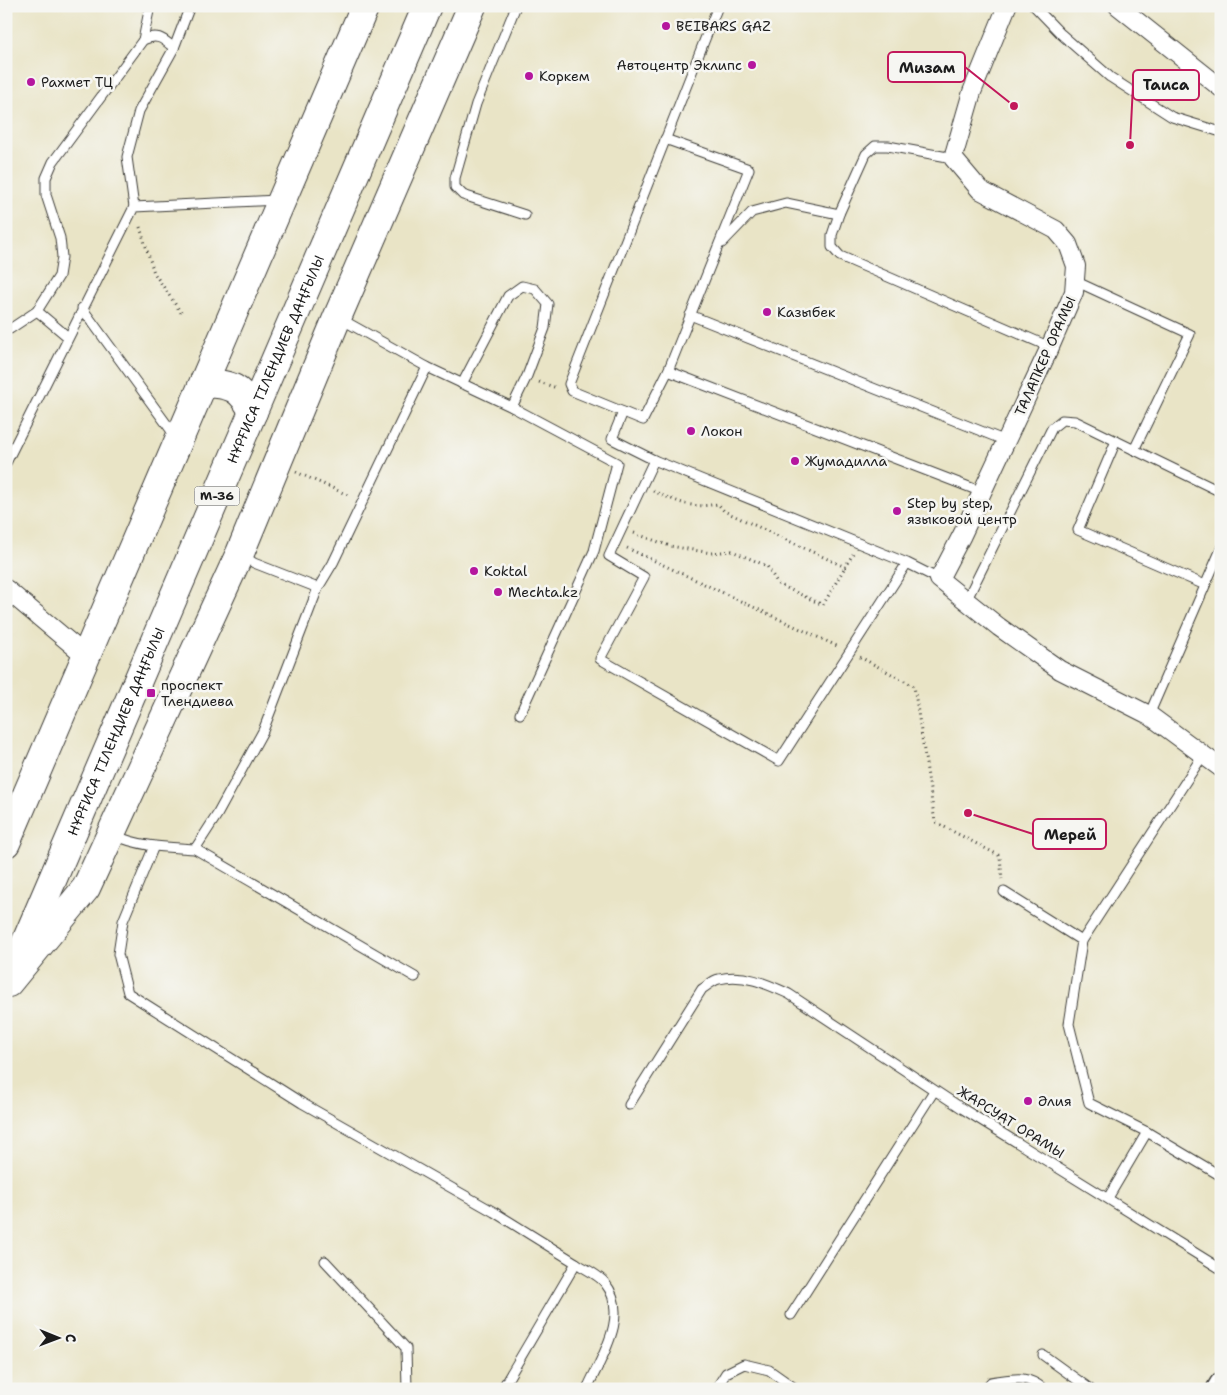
<svg xmlns="http://www.w3.org/2000/svg" width="1227" height="1395" font-family="'Shantell Sans',sans-serif">
  <style>
    .lines { fill: none; stroke-linecap: round; stroke-linejoin: round }
    .service-casing { stroke: #3b3a36; stroke-width: 11 }
    .minor-casing { stroke: #3b3a36; stroke-width: 20 }
    .tertiary-casing { stroke: #3b3a36; stroke-width: 25 }
    .primary-casing { stroke: #3b3a36; stroke-width: 30 }
    .path { stroke: #3b3a36; stroke-width: 3; stroke-dasharray: 1 4; stroke-linecap: butt }
    .service { stroke: #fff; stroke-width: 9 }
    .minor { stroke: #fff; stroke-width: 18 }
    .tertiary { stroke: #fff; stroke-width: 22 }
    .primary { stroke: #fff; stroke-width: 28 }
    .poi-dot { fill: #b5179e; stroke: #f6f6f2; stroke-width: 2 }
    .labels { text-anchor: middle; dominant-baseline: central; stroke-width: 5; stroke-linejoin: round; paint-order: stroke }
    .shield { fill: #f6f6f2; stroke: #5d5d5c; stroke-width: 1 }
    .shield-label { font-size: 12px; font-weight: bold; fill: #1c1c1c }
    .poi-label { font-size: 14px; fill: #1c1c1c; stroke: #f6f6f2; text-anchor: start }
    .street-label { font-size: 14px; fill: #1c1c1c; stroke: #f6f6f2 }
    .leader { fill: none; stroke: #c2185b; stroke-width: 2 }
    .callout-dot { fill: #c2185b; stroke: #f6f6f2; stroke-width: 2 }
    .callout { fill: #f6f6f2; stroke: #c2185b; stroke-width: 2 }
    .callout-label { font-size: 15px; text-anchor: middle; font-weight: bold; fill: #1c1c1c }
  </style>
  <rect width="100%" height="100%" fill="#f6f6f2"/>
  <filter id="ink" filterUnits="userSpaceOnUse"><feTurbulence type="fractalNoise" baseFrequency=".02" numOctaves="2"/><feDisplacementMap in="SourceGraphic" scale="10" xChannelSelector="R" yChannelSelector="G"/><feConvolveMatrix kernelMatrix="1 2 1 2 8 2 1 2 1" color-interpolation-filters="sRGB"/></filter>
  <filter id="wash" filterUnits="userSpaceOnUse"><feTurbulence type="fractalNoise" baseFrequency=".0096" numOctaves="4" result="noise"/><feDisplacementMap in="SourceGraphic" scale="20" xChannelSelector="R" yChannelSelector="G"/><feGaussianBlur stdDeviation="1.12" result="paint"/><feColorMatrix in="noise" values="0 0 0 0 0 0 0 0 0 0 0 0 0 0 0 0 0 1.4 0 .05"/><feComposite in="paint" operator="in"/></filter>
  <g filter="url(#wash)">
    <rect width="100%" height="100%" fill="#e9e4c6"/>
  </g>
  <g filter="url(#ink)">
    <g class="lines">
      <defs>
        <g id="service">
          <path d="M516,6L476,104L455,178V187L463,195L525,215"/>
          <path d="M1034,6L1061,34L1110,77L1172,117L1221,132"/>
          <path d="M143,40L150,6"/>
          <path d="M174,48L190,6"/>
          <path d="M665,139L749,169L668,371L982,492"/>
          <path d="M953,158L888,146H875L866,154L839,214L832,235V247L840,256L1050,347"/>
          <path d="M722,243L752,212L786,203L839,214"/>
          <path d="M1075,281L1190,334L1134,450"/>
          <path d="M82,308L176,437"/>
          <path d="M37,311L68,337"/>
          <path d="M690,315L1006,441"/>
          <path d="M339,318L427,367L512,407L617,463L594,551L520,714"/>
          <path d="M6,330L10,329L37,311L59,276L62,257L60,238L46,195V178L53,162L143,40C158,33 163,39 174,48L139,111L127,157L134,207"/>
          <path d="M668,371L643,420L572,391L569,384L718,6"/>
          <path d="M462,384L508,296L522,286L535,289L548,304L545,328L527,376L512,407"/>
          <path d="M623,412L612,439L654,460"/>
          <path d="M1116,441L1078,530L1205,585"/>
          <path d="M6,463L134,207L277,200"/>
          <path d="M242,555L254,563L318,588L333,563L427,367"/>
          <path d="M907,563L779,761L600,659L644,577L609,556L654,460L907,563L939,579"/>
          <path d="M966,601L1052,428L1062,420L1075,421L1221,492"/>
          <path d="M1149,715L1221,549"/>
          <path d="M114,835C140,847 167,847 195,849L415,977"/>
          <path d="M154,846L123,921L118,954L128,993L302,1103L494,1212L576,1263L502,1389"/>
          <path d="M195,849L217,815L263,731L318,588"/>
          <path d="M1004,892L1082,941"/>
          <path d="M629,1105L702,989C707,986 713,980 719,979C744,973 767,984 789,994L963,1109L1221,1269"/>
          <path d="M1147,1132L1089,1103L1069,1024L1082,941L1203,755"/>
          <path d="M1108,1198L1147,1132L1221,1176"/>
          <path d="M325,1261L406,1348L407,1389"/>
          <path d="M576,1263C585,1269 599,1275 605,1283C631,1315 600,1359 587,1389"/>
          <path d="M791,1315L934,1091"/>
          <path d="M1043,1355L1090,1389"/>
          <path d="M716,1389L726,1373L744,1364L769,1370L796,1389"/>
          <path d="M985,1389L991,1382C1014,1379 1025,1374 1044,1389"/>
        </g>
        <g id="minor">
          <path d="M1007,6L972,92L953,158L980,190L1056,230L1068,244L1076,266L1074,292L1050,347L962,535L939,579L999,627L1060,670L1149,715L1221,768"/>
          <path d="M1118,6L1221,88"/>
          <path d="M6,589L87,657"/>
        </g>
        <path id="tertiary" d="M1218,1389L1221,1384"/>
        <g id="primary">
          <path d="M204,383C231,384 241,387 253,412"/>
          <path d="M6,843L365,6"/>
          <path id="s1" d="M21,953L427,6"/>
          <path d="M8,983L86,888L240,553L337,318L472,6"/>
        </g>
      </defs>
      <use href="#service" class="service-casing"/>
      <use href="#minor" class="minor-casing"/>
      <use href="#tertiary" class="tertiary-casing"/>
      <use href="#primary" class="primary-casing"/>
      <g class="path">
        <path d="M140,227L154,273L182,314"/>
        <path d="M539,382L557,388"/>
        <path d="M296,472L350,496"/>
        <path d="M653,491C679,502 689,509 718,504L724,511L845,567L853,554"/>
        <path d="M634,533L670,546L711,553L732,551L767,566L778,584L823,605L845,567"/>
        <path d="M627,548L839,647"/>
        <path d="M860,657L914,686L935,822L1000,856L1002,879"/>
      </g>
      <use href="#service" class="service"/>
      <use href="#minor" class="minor"/>
      <use href="#tertiary" class="tertiary"/>
      <use href="#primary" class="primary"/>
    </g>
  </g>
  <g class="poi-dot">
    <circle cx="666" cy="26" r="5"/>
    <circle cx="752" cy="65" r="5"/>
    <circle cx="529" cy="76" r="5"/>
    <circle cx="31" cy="82" r="5"/>
    <circle cx="767" cy="312" r="5"/>
    <circle cx="691" cy="431" r="5"/>
    <circle cx="795" cy="461" r="5"/>
    <circle cx="897" cy="511" r="5"/>
    <circle cx="474" cy="571" r="5"/>
    <circle cx="498" cy="592" r="5"/>
    <rect x="146" y="688" width="10" height="10" rx="2.5"/>
    <circle cx="1028" cy="1101" r="5"/>
  </g>
  <g class="labels">
    <rect class="shield" x="194.5" y="486.5" width="45" height="19" rx="4"/>
    <g class="shield-label">
      <text x="217" y="496">M-36</text>
    </g>
    <g class="poi-label">
      <text x="676" y="26">BEIBARS GAZ</text>
      <text x="742" y="65" text-anchor="end">Автоцентр Эклипс</text>
      <text x="539" y="76">Коркем</text>
      <text x="41" y="82">Рахмет ТЦ</text>
      <text x="777" y="312">Казыбек</text>
      <text x="701" y="431">Локон</text>
      <text x="805" y="461">Жумадилла</text>
      <text x="907" y="503">Step by step,<tspan x="907" dy="16">языковой центр</tspan></text>
      <text x="484" y="571">Koktal</text>
      <text x="508" y="592">Mechta.kz</text>
      <text x="161" y="685">проспект<tspan x="161" dy="16">Тлендиева</tspan></text>
      <text x="1038" y="1101">Әлия</text>
    </g>
    <g class="street-label">
      <text transform="translate(1045 356) rotate(-66)">ТАЛАПКЕР ОРАМЫ</text>
      <text stroke="none"><textPath href="#s1" startOffset="646">НҰРҒИСА ТІЛЕНДИЕВ ДАҢҒЫЛЫ</textPath></text>
      <text stroke="none"><textPath href="#s1" startOffset="241">НҰРҒИСА ТІЛЕНДИЕВ ДАҢҒЫЛЫ</textPath></text>
      <text transform="translate(1011 1122) rotate(32)">ЖАРСУАТ ОРАМЫ</text>
    </g>
  </g>
  <path class="leader" d="M1014 106L965 67M1130 145L1133 85M968 813L1033 834"/>
  <g class="callout-dot">
    <circle cx="1014" cy="106" r="5"/>
    <circle cx="1130" cy="145" r="5"/>
    <circle cx="968" cy="813" r="5"/>
  </g>
  <g class="callout">
    <rect x="888" y="52" width="77" height="30" rx="5"/>
    <rect x="1133" y="70" width="66" height="30" rx="5"/>
    <rect x="1033" y="819" width="73" height="30" rx="5"/>
  </g>
  <g class="callout-label">
    <text x="927" y="73">Мизам</text>
    <text x="1166" y="90">Таиса</text>
    <text x="1070" y="840">Мерей</text>
  </g>
  <rect width="1227" height="1395" fill="none" stroke="#f6f6f2" stroke-width="25"/>
  <g transform="translate(58 1338) rotate(91)" stroke="#f6f6f2" stroke-width="4" paint-order="stroke">
  <path d="M0-4L9 19L0 12L-9 19Z" fill="#1c1c1c"/>
  <text y="-8" font-size="14" font-weight="bold" text-anchor="middle" fill="#1c1c1c">С</text>
  </g>
</svg>
